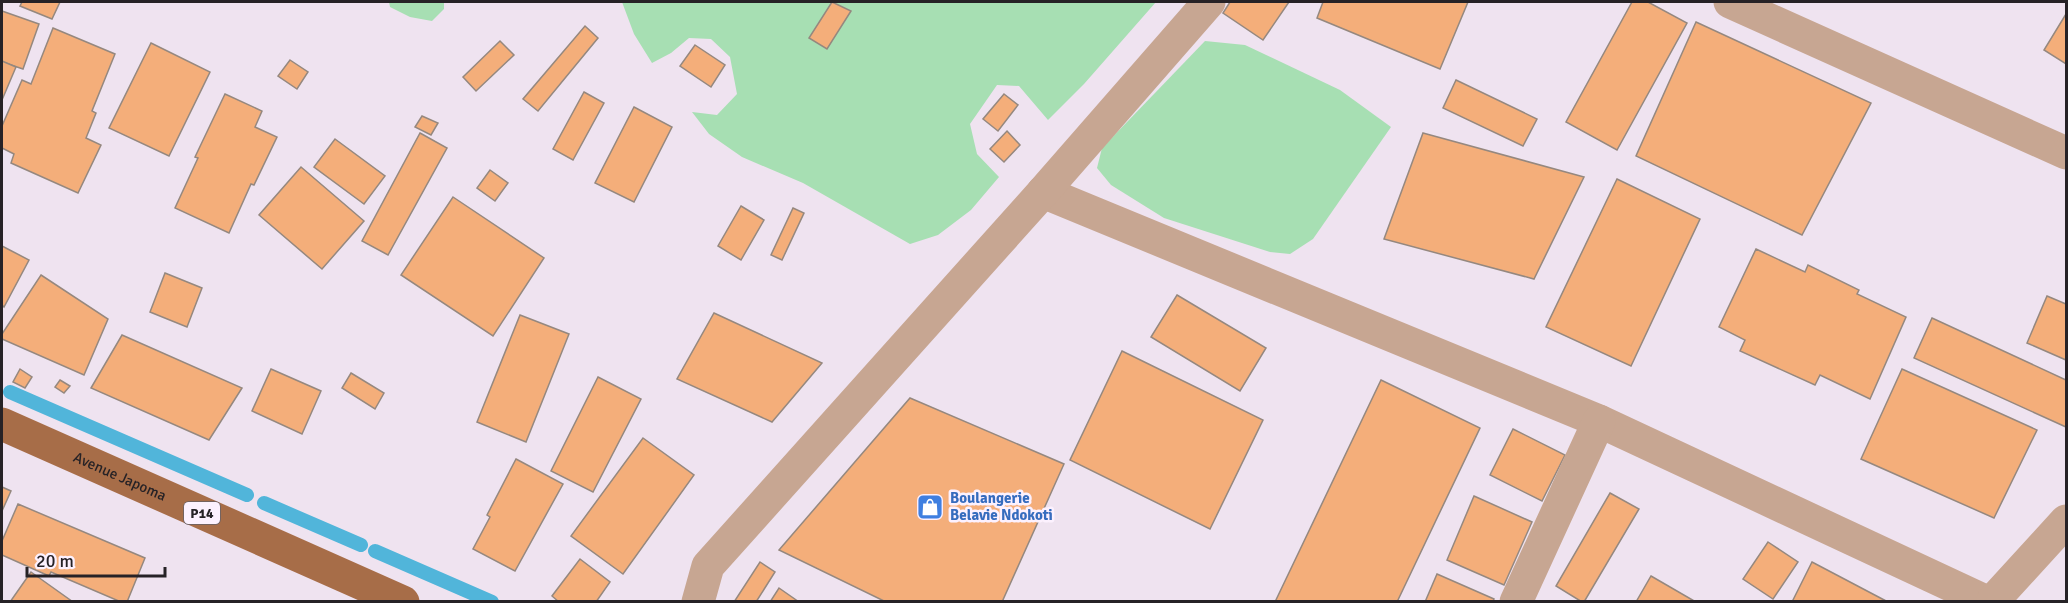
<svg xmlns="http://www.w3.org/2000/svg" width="2068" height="603" font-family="Signika,sans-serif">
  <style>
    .green { fill: #a7dfb3 }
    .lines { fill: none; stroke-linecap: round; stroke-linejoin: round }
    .stream { stroke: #51b5da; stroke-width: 14 }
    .building { fill: #f4ae7a; stroke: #95887f; stroke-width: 1.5 }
    .minor { stroke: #c7a692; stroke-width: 33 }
    .primary { stroke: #a76d48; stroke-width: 33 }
    .labels { text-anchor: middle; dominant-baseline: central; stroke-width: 5; stroke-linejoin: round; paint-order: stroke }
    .shield { fill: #fcf1fe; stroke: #666067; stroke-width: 1.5 }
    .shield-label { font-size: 14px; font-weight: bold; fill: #262226 }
    .street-label { font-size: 15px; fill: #262226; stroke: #fcf1fe }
    .shop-label { font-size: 15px; font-weight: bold; fill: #366cbe; stroke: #fcf1fe; text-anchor: start }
  </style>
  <rect width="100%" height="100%" fill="#efe3f0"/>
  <g class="green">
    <path d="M389,2H444V9L432,21L410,17L390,7Z"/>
    <path d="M622,2H1156L1084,84L1048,120L1019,86L997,85L970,124L977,154L999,177L971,210L938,235L910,244L803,183L742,157L709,134L692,112L717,115L737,94L730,57L711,39L689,38L671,53L652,63L634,34Z"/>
    <path d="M1205,41L1245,45L1340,90L1391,127L1313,239L1290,254L1270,252L1164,218L1111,185L1097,168L1102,148Z"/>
  </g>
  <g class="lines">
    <g class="stream">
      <path d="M10,392L247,495"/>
      <path d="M264,503L361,545"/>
      <path d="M375,551L492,602"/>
    </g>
  </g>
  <g class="building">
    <path d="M22,2H60L52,19L20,6Z"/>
    <path d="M832,2L851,11L827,49L809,38Z"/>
    <path d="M1230,2H1289L1263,40L1223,13Z"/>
    <path d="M1323,2H1468L1440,69L1317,18Z"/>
    <path d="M1632,2H1648L1687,23L1617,150L1566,122Z"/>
    <path d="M2,11L39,24L23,69L2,62Z"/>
    <path d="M2066,14V64L2044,50Z"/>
    <path d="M1696,22L1871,103L1802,235L1636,156Z"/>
    <path d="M585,26L598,38L538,111L523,99Z"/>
    <path d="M53,28L115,54L92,111L96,113L86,138L101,145L78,193L11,163L14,154L2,148V126L22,80L31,84Z"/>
    <path d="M500,41L514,55L476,91L463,77Z"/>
    <path d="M151,43L210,72L169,156L109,128Z"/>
    <path d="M695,45L725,65L711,87L680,66Z"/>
    <path d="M290,60L308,72L297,89L278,76Z"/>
    <path d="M2,61L16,67L2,100Z"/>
    <path d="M1456,80L1537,119L1523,146L1443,108Z"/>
    <path d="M584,92L604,103L573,160L553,149Z"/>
    <path d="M225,94L262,111L255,127L277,137L254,185L251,184L229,233L175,208L198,158L195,157Z"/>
    <path d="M1004,94L1018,105L998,131L983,119Z"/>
    <path d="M634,107L672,127L634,202L595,183Z"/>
    <path d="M422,116L438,123L431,135L415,127Z"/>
    <path d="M1007,131L1020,145L1004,162L990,149Z"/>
    <path d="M420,133L447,148L388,255L362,241Z"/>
    <path d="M1423,133L1584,177L1534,279L1384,239Z"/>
    <path d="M335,139L385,176L364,204L314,167Z"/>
    <path d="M301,167L364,221L322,269L259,215Z"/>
    <path d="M490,170L508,183L495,201L477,188Z"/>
    <path d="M1617,179L1700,219L1631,366L1546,327Z"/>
    <path d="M453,197L544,258L493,336L401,275Z"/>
    <path d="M741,206L764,220L741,260L718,246Z"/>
    <path d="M793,208L804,213L782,260L771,255Z"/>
    <path d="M2,246L29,260L4,307L2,305Z"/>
    <path d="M1756,249L1805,272L1808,265L1859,290L1857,294L1906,317L1870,399L1820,375L1815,385L1740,351L1745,340L1719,327Z"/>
    <path d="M165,273L202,288L187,327L150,312Z"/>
    <path d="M41,275L108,319L84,375L2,339V334Z"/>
    <path d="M1177,295L1266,348L1240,391L1151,337Z"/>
    <path d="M2047,296L2066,304V360L2027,343Z"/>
    <path d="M714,313L822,363L772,422L677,379Z"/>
    <path d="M520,315L569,334L526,442L477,422Z"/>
    <path d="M1932,318L2066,380V427L1914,358Z"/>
    <path d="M122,335L242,388L209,440L91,388Z"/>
    <path d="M1122,351L1263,420L1210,529L1070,460Z"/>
    <path d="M20,369L32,377L25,388L13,382Z"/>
    <path d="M271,369L321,391L302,434L252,411Z"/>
    <path d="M1902,369L2037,430L1994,518L1861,459Z"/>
    <path d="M351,373L384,393L375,409L342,388Z"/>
    <path d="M598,377L641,399L593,492L551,471Z"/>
    <path d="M60,380L70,386L64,393L55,387Z"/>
    <path d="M1381,380L1480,428L1397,602H1275Z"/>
    <path d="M910,398L1064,464L1002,602H886L779,550Z"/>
    <path d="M1513,429L1565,455L1542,501L1490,475Z"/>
    <path d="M643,438L694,475L623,574L571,536Z"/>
    <path d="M516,459L563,484L515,571L473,549L490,517L487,515Z"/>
    <path d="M2,487L11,491L2,511Z"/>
    <path d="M1610,493L1639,509L1584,602H1582L1556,586Z"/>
    <path d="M1474,496L1532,522L1504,585L1447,560Z"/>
    <path d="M18,504L145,558L127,602H121L51,572L49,576L2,555V541Z"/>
    <path d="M1768,542L1798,562L1773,599L1743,579Z"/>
    <path d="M580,559L610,582L596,602H559L552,596Z"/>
    <path d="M760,562L775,572L756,602H734Z"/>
    <path d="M1812,562L1888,602H1792Z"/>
    <path d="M31,572L73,602H10Z"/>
    <path d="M1437,574L1494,599L1493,602H1425Z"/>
    <path d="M1651,576L1696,602H1636Z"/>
    <path d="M779,588L799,602H770Z"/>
  </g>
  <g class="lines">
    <g class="minor">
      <path d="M1730,2L2066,153"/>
      <path d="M1043,192L1599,421L1987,602"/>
      <path d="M698,602L708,566L1043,192L1209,2"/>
      <path d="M1516,602L1599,421"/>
      <path d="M1992,602L2066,521"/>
    </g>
    <path class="primary" id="s1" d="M2,424L403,602"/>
  </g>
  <defs>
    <symbol id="shop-square" viewBox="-11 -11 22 22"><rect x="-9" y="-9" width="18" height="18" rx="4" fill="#3f7fe0" stroke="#fcf1fe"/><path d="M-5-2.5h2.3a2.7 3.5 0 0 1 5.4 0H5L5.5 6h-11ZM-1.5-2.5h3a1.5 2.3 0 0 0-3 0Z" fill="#fff"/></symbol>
  </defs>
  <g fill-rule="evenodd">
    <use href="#shop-square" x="915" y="492" width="30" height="30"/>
  </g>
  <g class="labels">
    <rect class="shield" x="184" y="502" width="36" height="22" rx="4.5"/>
    <g class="shield-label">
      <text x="202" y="513">P14</text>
    </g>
    <g class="street-label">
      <text stroke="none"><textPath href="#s1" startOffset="129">Avenue Japoma</textPath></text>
    </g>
    <g class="shop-label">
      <text x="950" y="498">Boulangerie<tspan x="950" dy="17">Belavie Ndokoti</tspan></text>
    </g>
  </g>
  <rect width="2068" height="603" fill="none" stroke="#262226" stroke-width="6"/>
  <path d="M27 567v9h138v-9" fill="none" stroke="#262226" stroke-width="3"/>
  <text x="36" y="567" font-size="18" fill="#262226" stroke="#fcf1fe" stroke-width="4.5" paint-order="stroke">20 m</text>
</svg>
